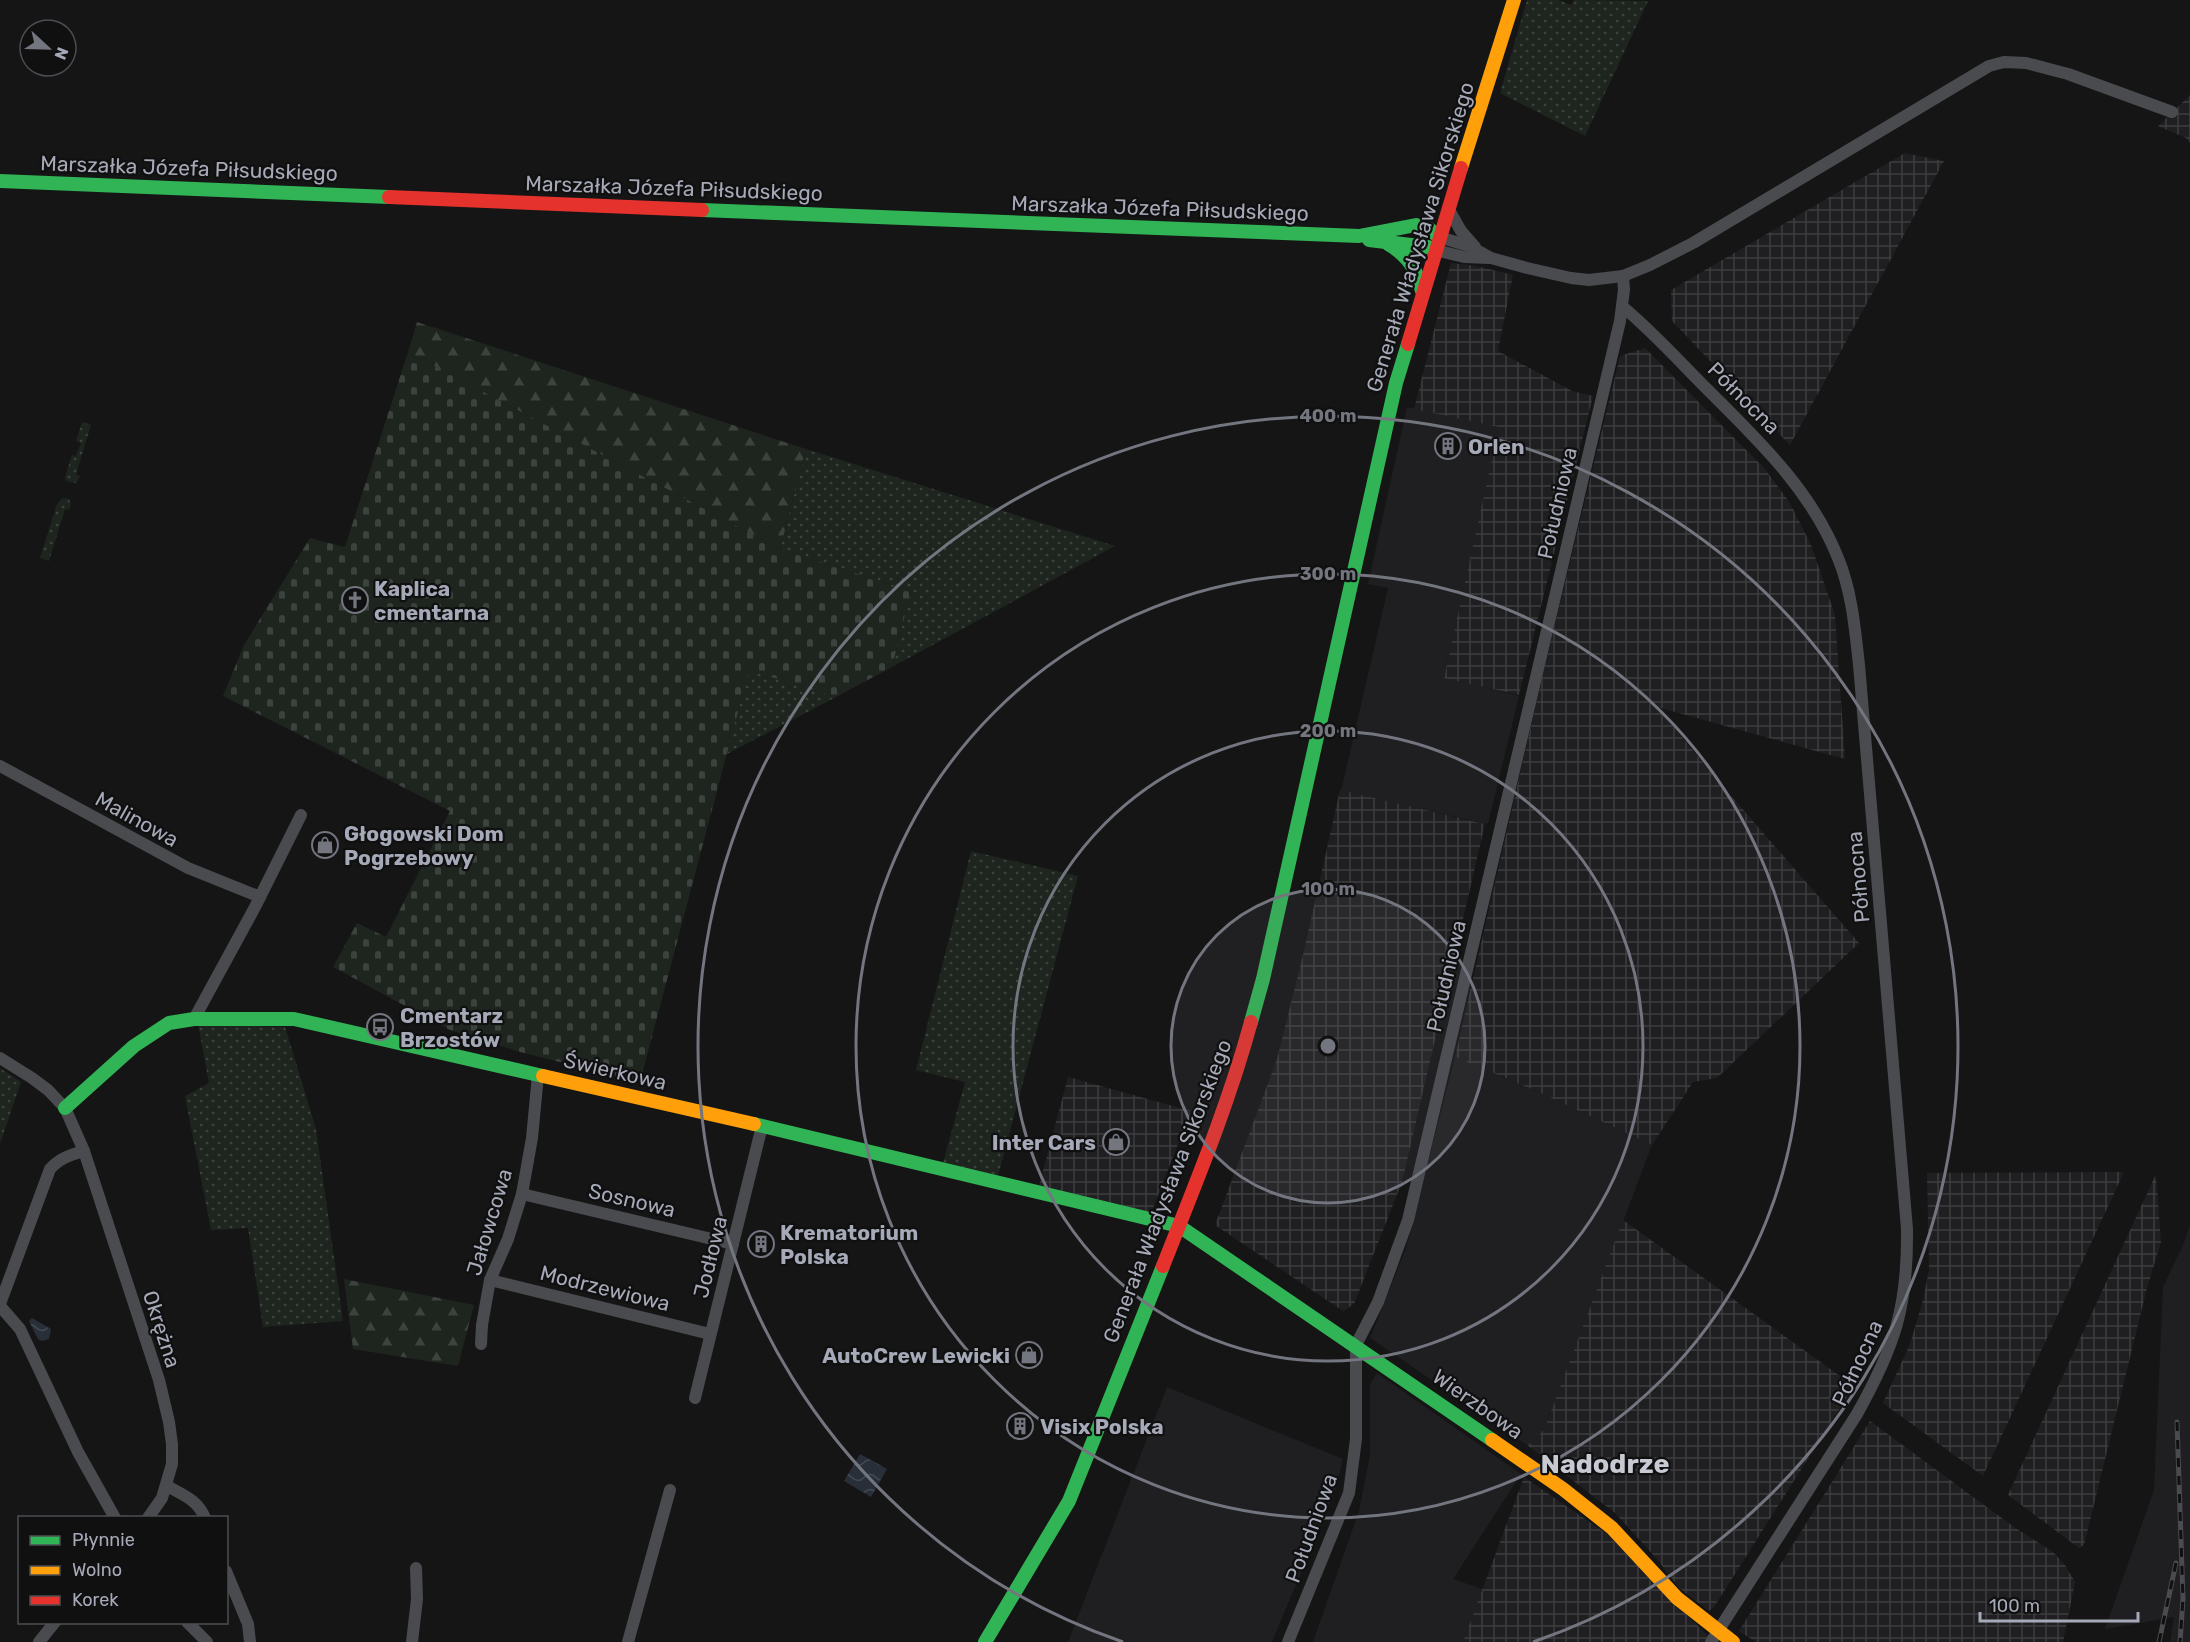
<svg xmlns="http://www.w3.org/2000/svg" width="2190" height="1642" font-family="Rubik,sans-serif">
  <style>
    .built { fill: #1f1f22 }
    .industrial { fill: url(#industrial-grid) }
    .grass { fill: url(#grass-dots) }
    .forest { fill: url(#forest-firs) }
    .cemetery { fill: url(#cemetery-stones) }
    .water { fill: url(#water-waves) }
    .lines { fill: none; stroke-linecap: round; stroke-linejoin: round }
    .street { stroke: #494b4f; stroke-width: 12 }
    .fast { stroke: #30b455; stroke-width: 14 }
    .slow { stroke: #ff9f0a; stroke-width: 14 }
    .jam { stroke: #e5322d; stroke-width: 14 }
    .rail-casing { stroke: #4a4b4e; stroke-width: 5 }
    .rail { stroke: #101011; stroke-width: 3; stroke-dasharray: 9; stroke-linecap: butt }
    .ring { fill: none; stroke: #73757f; stroke-width: 3 }
    .labels { text-anchor: middle; dominant-baseline: central; stroke-width: 4.5; stroke-linejoin: round; paint-order: stroke }
    .street-label { font-size: 21px; fill: #a6a9b7; stroke: #101011 }
    .poi-label { font-size: 21px; font-weight: bold; fill: #a6a9b7; stroke: #101011; text-anchor: start }
    .district-label { font-size: 27px; font-weight: bold; fill: #c7c9d3; stroke: #101011 }
    .centre { fill: #73757f; stroke: #101011; stroke-width: 3 }
    .ring-label { font-size: 18px; text-anchor: middle; font-weight: bold; fill: #73757f; stroke: #101011; stroke-width: 4.5; stroke-linejoin: round; paint-order: stroke }
  </style>
  <defs>
    <pattern id="industrial-grid" width="8" height="8" patternUnits="userSpaceOnUse" patternTransform="scale(1.5)"><rect width="8" height="8" fill="#1f1f22"/><path d="M0 4h8M4 0v8" fill="none" stroke="#3d3d40"/></pattern>
    <pattern id="grass-dots" width="8" height="8" patternUnits="userSpaceOnUse" patternTransform="scale(1.5)"><rect width="8" height="8" fill="#1e251f"/><path d="M2 2h.1M6 6h.1" fill="none" stroke="#3c423d" stroke-width="1.8" stroke-linecap="round"/></pattern>
    <pattern id="forest-firs" width="22" height="20" patternUnits="userSpaceOnUse" patternTransform="scale(1.5)"><rect width="22" height="20" fill="#1e251f"/><path d="M5 1l3.5 6h-7zM16 11l3.5 6h-7z" fill="#3c423d"/></pattern>
    <pattern id="cemetery-stones" width="16" height="16" patternUnits="userSpaceOnUse" patternTransform="scale(1.5)"><rect width="16" height="16" fill="#1e251f"/><path d="M2 7V4a2 2 0 0 1 4 0v3zM10 15v-3a2 2 0 0 1 4 0v3z" fill="#3c423d"/></pattern>
    <pattern id="water-waves" width="16" height="10" patternUnits="userSpaceOnUse" patternTransform="scale(1.5)"><rect width="16" height="10" fill="#282f38"/><path d="M0 5q4-4 8 0t8 0" fill="none" stroke="#444a53"/></pattern>
  </defs>
  <rect width="100%" height="100%" fill="#151516"/>
  <g class="built">
    <path d="M1407,407L1500,427L1444,677L1519,696L1488,824L1341,791L1388,588L1368,584Z"/>
    <path d="M1455,1057L1543,1094L1652,1145L1545,1427L1537,1439L1527,1445L1370,1338L1406,1248Z"/>
    <path d="M2190,1224V1642H2170L2174,1617L2105,1629L2154,1490L2163,1287L2184,1243Z"/>
    <path d="M1377,1373L1521,1474L1453,1579L1485,1590L1465,1642H1313L1359,1511L1370,1455V1384Z"/>
    <path d="M1167,1387L1343,1459L1335,1491L1272,1642H1068Z"/>
  </g>
  <g class="industrial">
    <path d="M2190,95V143L2186,138L2158,126Z"/>
    <path d="M1905,153L1944,161L1790,445L1672,321L1671,290Z"/>
    <path d="M1451,263L1476,266L1513,275L1498,351L1572,391L1593,396L1519,695L1444,678L1499,427L1414,409Z"/>
    <path d="M1645,348L1765,469L1790,503L1811,545L1835,615L1845,759L1657,707L1719,782L1859,943L1717,1078L1693,1082L1652,1145L1543,1094L1455,1057L1542,678L1620,356Z"/>
    <path d="M1340,790L1485,824L1402,1182L1354,1304L1343,1311L1215,1225L1277,1059L1303,955Z"/>
    <path d="M1068,1077L1191,1111L1151,1213L1039,1186Z"/>
    <path d="M2124,1172L1983,1476L1883,1403L1910,1344L1923,1300L1929,1270L1927,1173Z"/>
    <path d="M2156,1174L2161,1242L2147,1288L2084,1545L2079,1548L2008,1495Z"/>
    <path d="M1623,1220L1854,1386L1714,1607L1709,1611L1679,1588L1657,1559L1615,1513L1527,1445L1537,1439L1545,1427Z"/>
    <path d="M1870,1421L2014,1527L2053,1552L2065,1565L2075,1582L2063,1642H1756L1739,1631Z"/>
    <path d="M1524,1477L1607,1534L1708,1636L1704,1642H1463Z"/>
  </g>
  <g class="grass">
    <path d="M1527,0H1559L1571,5L1574,0L1648,1L1585,136L1500,93Z"/>
    <path d="M82,422L91,425L76,474L80,476L76,483L66,481L65,477L72,455L76,456L81,443L76,441Z"/>
    <path d="M806,449L1115,546L892,667L911,591L780,549Z"/>
    <path d="M62,498L69,499L71,504L69,510L65,509L49,561L40,558L57,504Z"/>
    <path d="M749,669L836,697L725,755Z"/>
    <path d="M971,851L1078,876L998,1176L943,1163L965,1082L916,1070Z"/>
    <path d="M198,1024L285,1027L316,1129L343,1321L263,1327L248,1228L211,1230L185,1096L209,1083Z"/>
    <path d="M0,1068L21,1082L0,1144Z"/>
  </g>
  <g class="forest">
    <path d="M417,322L806,449L780,549L408,352Z"/>
    <path d="M344,1279L474,1305L458,1366L353,1349Z"/>
  </g>
  <path class="cemetery" d="M408,352L780,549L911,591L892,667L836,697L749,670L640,1082L520,1052L450,1030L333,967L357,923L386,937L450,811L223,696L244,645L310,538L345,547Z"/>
  <g class="water">
    <path d="M32,1318L51,1329L49,1339L42,1341L38,1339L29,1321Z"/>
    <path d="M860,1454L887,1469L871,1497L844,1481Z"/>
  </g>
  <g class="lines">
    <g class="street">
      <path d="M1448,208L1461,231L1475,247"/>
      <path d="M1439,237L1469,246L1491,258L1527,268L1571,278L1589,280L1623,276L1650,265L1693,243L1989,66L2004,62L2026,63L2068,74L2172,112"/>
      <path d="M1435,250L1464,257L1489,258"/>
      <path d="M1623,307C1653,332 1680,362 1708,390C1759,441 1811,490 1838,558C1852,592 1855,629 1859,665L1907,1229C1908,1307 1895,1346 1857,1414L1711,1642"/>
      <path d="M0,766L188,868L260,897"/>
      <path d="M194,1019L255,907L301,815"/>
      <path d="M0,1058L32,1078L48,1090L65,1108L84,1151L159,1380L169,1422L172,1444V1464L162,1498L148,1518"/>
      <path d="M522,1194L733,1244"/>
      <path d="M490,1280L710,1334"/>
      <path d="M0,1304L50,1169C60,1158 70,1155 84,1151"/>
      <path d="M0,1306L20,1329L78,1452L115,1518"/>
      <path d="M481,1344L482,1325L490,1280L508,1239L522,1194L532,1138L538,1075"/>
      <path d="M695,1398L762,1126"/>
      <path d="M167,1486C183,1495 198,1500 205,1518"/>
      <path d="M226,1571L248,1624L250,1642"/>
      <path d="M187,1622L207,1642"/>
      <path d="M39,1642L55,1622"/>
      <path d="M412,1642L417,1599L416,1568"/>
      <path d="M628,1642L670,1490"/>
      <path d="M1288,1642L1349,1493L1356,1439V1345L1378,1302L1408,1220L1620,321L1624,290L1623,276"/>
    </g>
    <g class="fast">
      <path d="M0,181L389,197"/>
      <path d="M702,210L1359,236L1416,225L1428,228L1439,237"/>
      <path d="M1369,240L1428,247L1435,250"/>
      <path d="M1388,244C1407,255 1417,269 1422,291"/>
      <path d="M1251,1022L1263,979L1396,383L1408,344"/>
      <path d="M65,1108L134,1046L169,1023L194,1019H294L543,1076"/>
      <path d="M754,1124L1179,1226L1492,1440"/>
      <path d="M985,1642L1069,1501L1163,1266"/>
    </g>
    <g class="slow">
      <path d="M1461,168L1514,0"/>
      <path d="M543,1076L754,1124"/>
      <path d="M1492,1440L1563,1489L1612,1528L1677,1598L1733,1642"/>
    </g>
    <g class="jam">
      <path d="M389,197L702,210"/>
      <path d="M1408,344L1461,168"/>
      <path d="M1163,1266C1195,1185 1228,1106 1251,1022"/>
    </g>
    <defs>
      <g id="rail">
        <path d="M2177,1422L2183,1599L2180,1642"/>
        <path d="M2159,1642L2176,1563"/>
      </g>
    </defs>
    <use href="#rail" class="rail-casing"/>
    <use href="#rail" class="rail"/>
  </g>
  <circle cx="1328" cy="1046" r="157" fill="#73757f" fill-opacity=".12"/>
  <g class="ring">
    <circle cx="1328" cy="1046" r="157"/>
    <circle cx="1328" cy="1046" r="315"/>
    <circle cx="1328" cy="1046" r="472"/>
    <path d="M1123 1642A630 630 0 1 1 1533 1642"/>
  </g>
  <defs>
    <symbol id="building-ring" viewBox="-11 -11 22 22"><circle r="9.5" fill="#101011" stroke="#73757f" stroke-width="1.5"/><path d="M-4-6H4V6H1V3H-1V6H-4ZM-2.5-4.3h1.7v1.8h-1.7ZM.8-4.3h1.7v1.8H.8ZM-2.5-1h1.7V.8h-1.7ZM.8-1h1.7V.8H.8Z" fill="#73757f"/></symbol>
    <symbol id="church-ring" viewBox="-11 -11 22 22"><circle r="9.5" fill="#101011" stroke="#73757f" stroke-width="1.5"/><path d="M-1.2-6h2.4v3.5h3.3v2.4h-3.3V6h-2.4V-.1h-3.3v-2.4h3.3Z" fill="#73757f"/></symbol>
    <symbol id="shop-ring" viewBox="-11 -11 22 22"><circle r="9.5" fill="#101011" stroke="#73757f" stroke-width="1.5"/><path d="M-5-2.5h2.3a2.7 3.5 0 0 1 5.4 0H5L5.5 6h-11ZM-1.5-2.5h3a1.5 2.3 0 0 0-3 0Z" fill="#73757f"/></symbol>
    <symbol id="bus-ring" viewBox="-11 -11 22 22"><circle r="9.5" fill="#101011" stroke="#73757f" stroke-width="1.5"/><path d="M-5-6H5V4H4V6H2V4H-2V6H-4V4H-5ZM-3.5-4V0h7V-4ZM-3.5 1.2v1.5H-2V1.2ZM2 1.2v1.5H3.5V1.2Z" fill="#73757f"/></symbol>
  </defs>
  <g fill-rule="evenodd">
    <use href="#building-ring" x="1433" y="431" width="30" height="30"/>
    <use href="#church-ring" x="340" y="585" width="30" height="30"/>
    <use href="#shop-ring" x="310" y="830" width="30" height="30"/>
    <use href="#bus-ring" x="365" y="1012" width="30" height="30"/>
    <use href="#shop-ring" x="1101" y="1127" width="30" height="30"/>
    <use href="#building-ring" x="746" y="1229" width="30" height="30"/>
    <use href="#shop-ring" x="1014" y="1340" width="30" height="30"/>
    <use href="#building-ring" x="1005" y="1411" width="30" height="30"/>
  </g>
  <g class="labels">
    <g class="street-label">
      <text transform="translate(189 168) rotate(2)">Marszałka Józefa Piłsudskiego</text>
      <text transform="translate(674 188) rotate(2)">Marszałka Józefa Piłsudskiego</text>
      <text transform="translate(1160 208) rotate(2)">Marszałka Józefa Piłsudskiego</text>
      <text transform="translate(1420 237) rotate(-73)">Generała Władysława Sikorskiego</text>
      <text transform="translate(1744 398) rotate(45)">Północna</text>
      <text transform="translate(1557 503) rotate(-77)">Południowa</text>
      <text transform="translate(137 819) rotate(29)">Malinowa</text>
      <text transform="translate(1858 877) rotate(-95)">Północna</text>
      <text transform="translate(1446 976) rotate(-77)">Południowa</text>
      <text transform="translate(615 1071) rotate(13)">Świerkowa</text>
      <text transform="translate(1167 1191) rotate(-69)">Generała Władysława Sikorskiego</text>
      <text transform="translate(632 1200) rotate(13)">Sosnowa</text>
      <text transform="translate(489 1222) rotate(-73)">Jałowcowa</text>
      <text transform="translate(710 1257) rotate(-76)">Jodłowa</text>
      <text transform="translate(605 1288) rotate(14)">Modrzewiowa</text>
      <text transform="translate(162 1329) rotate(72)">Okrężna</text>
      <text transform="translate(1857 1363) rotate(-65)">Północna</text>
      <text transform="translate(1478 1404) rotate(35)">Wierzbowa</text>
      <text transform="translate(1311 1528) rotate(-70)">Południowa</text>
    </g>
    <g class="poi-label">
      <text x="1468" y="446">Orlen</text>
      <text x="374" y="588">Kaplica<tspan x="374" dy="24">cmentarna</tspan></text>
      <text x="344" y="833">Głogowski Dom<tspan x="344" dy="24">Pogrzebowy</tspan></text>
      <text x="400" y="1015">Cmentarz<tspan x="400" dy="24">Brzostów</tspan></text>
      <text x="1096" y="1142" text-anchor="end">Inter Cars</text>
      <text x="780" y="1232">Krematorium<tspan x="780" dy="24">Polska</tspan></text>
      <text x="1010" y="1355" text-anchor="end">AutoCrew Lewicki</text>
      <text x="1040" y="1426">Visix Polska</text>
    </g>
    <g class="district-label">
      <text x="1605" y="1464">Nadodrze</text>
    </g>
  </g>
  <circle cx="1328" cy="1046" r="9" class="centre"/>
  <g class="ring-label">
    <text x="1328" y="422">400 m</text>
    <text x="1328" y="580">300 m</text>
    <text x="1328" y="737">200 m</text>
    <text x="1328" y="895">100 m</text>
  </g>
  <rect x="18" y="1516" width="210" height="108" fill="#101011" stroke="#4c4d53" stroke-width="1.5"/>
  <rect x="30" y="1536" width="30" height="9" fill="#30b455" stroke="#4c4d53" stroke-width="1.5"/>
  <text x="72" y="1546" font-size="18" fill="#a6a9b7">Płynnie</text>
  <rect x="30" y="1566" width="30" height="9" fill="#ff9f0a" stroke="#4c4d53" stroke-width="1.5"/>
  <text x="72" y="1576" font-size="18" fill="#a6a9b7">Wolno</text>
  <rect x="30" y="1596" width="30" height="9" fill="#e5322d" stroke="#4c4d53" stroke-width="1.5"/>
  <text x="72" y="1606" font-size="18" fill="#a6a9b7">Korek</text>
  <g transform="translate(48 48) rotate(112)"><circle r="28" fill="#101011" stroke="#4c4d53" stroke-width="1.5"/>
  <path d="M0-4.5L10 22L0 15L-10 22Z" fill="#73757f"/>
  <text y="-9" font-size="16" font-weight="bold" text-anchor="middle" fill="#a6a9b7">N</text>
  </g>
  <path d="M1980 1612v9h158v-9" fill="none" stroke="#a6a9b7" stroke-width="3"/>
  <text x="1989" y="1612" font-size="18" fill="#a6a9b7" stroke="#101011" stroke-width="4.5" paint-order="stroke">100 m</text>
</svg>
